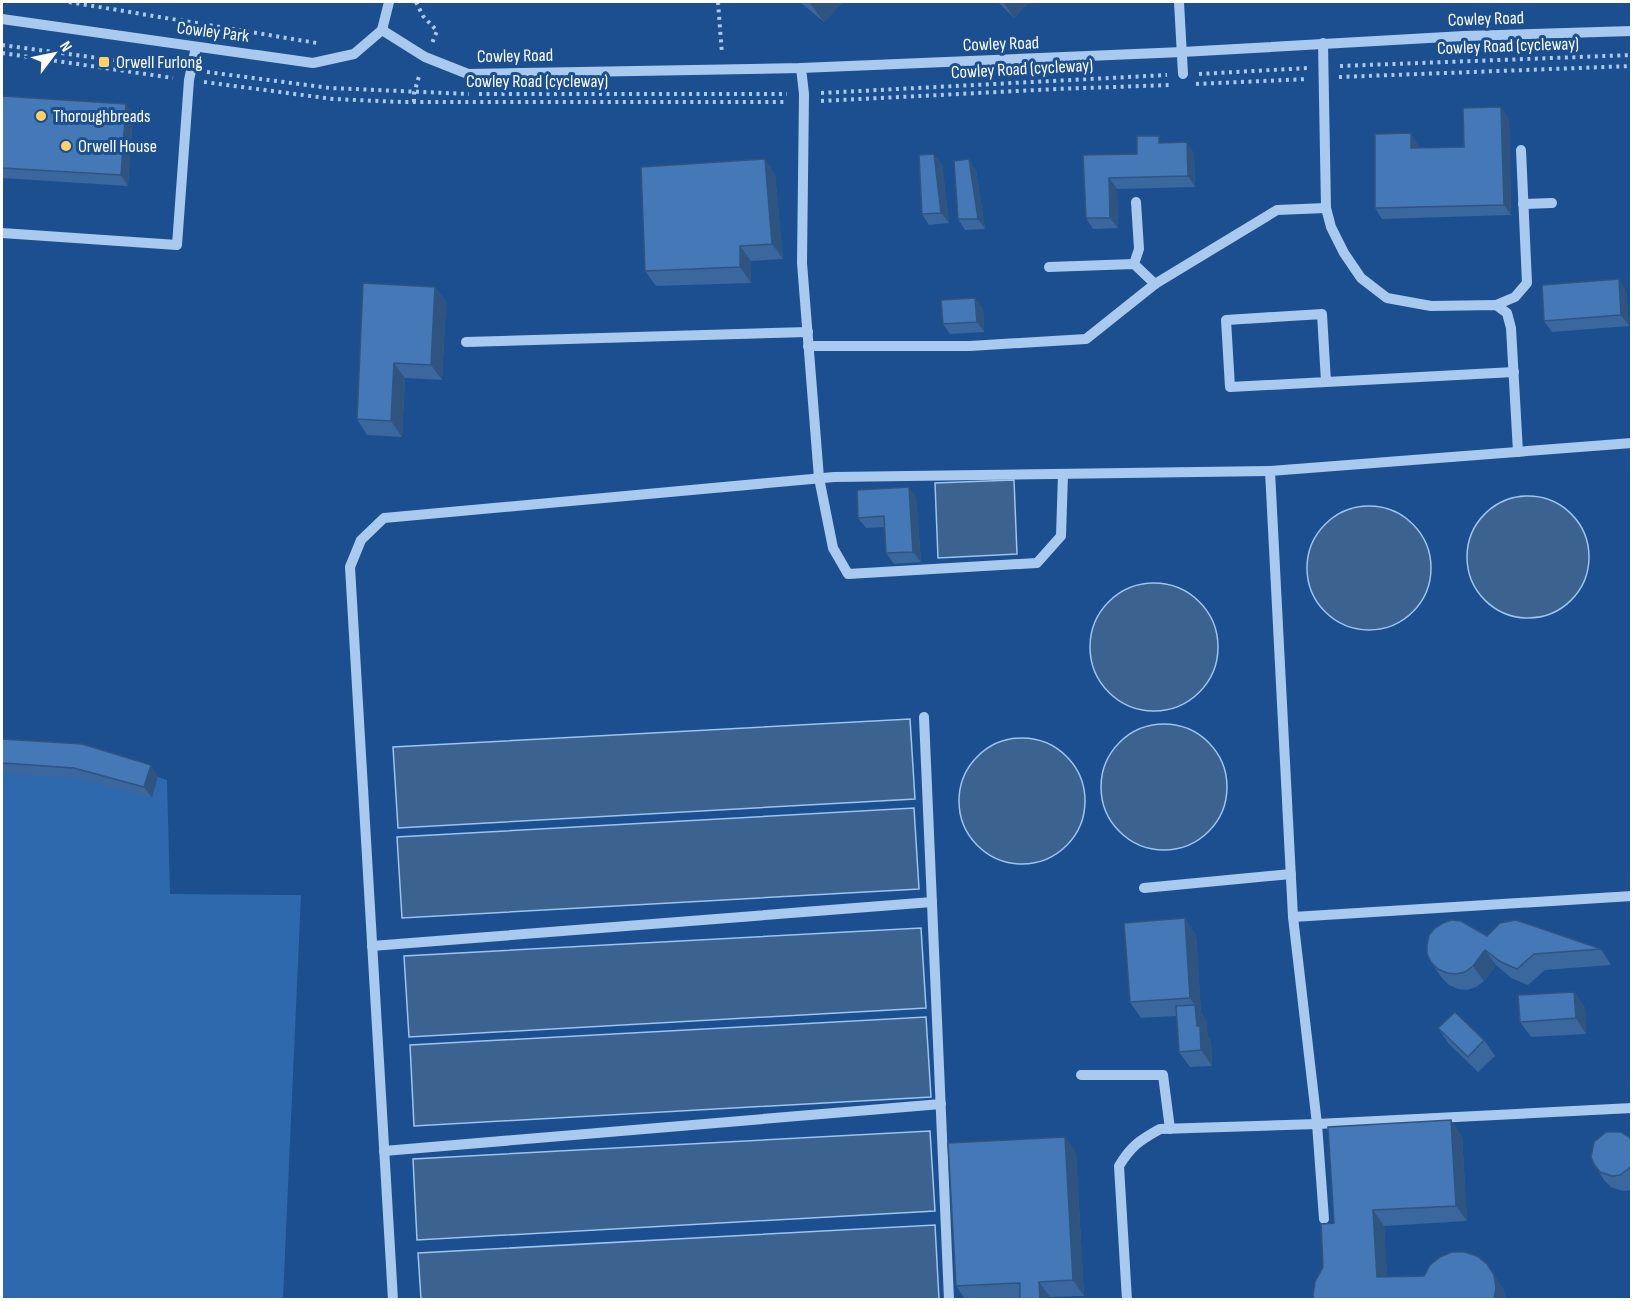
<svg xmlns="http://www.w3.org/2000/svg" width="1633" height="1301" font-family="'Sofia Sans Condensed',sans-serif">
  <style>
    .green { fill: #2e69ad }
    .water { fill: #3c6290; stroke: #9cc4f0; stroke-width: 1.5 }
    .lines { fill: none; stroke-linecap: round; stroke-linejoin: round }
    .path { stroke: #a9c9ee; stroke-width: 4; stroke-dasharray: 3 4.5; stroke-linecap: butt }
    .minor { stroke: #a9c9ee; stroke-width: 10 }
    .wall { fill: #3a679d }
    .shaded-wall { fill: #305480 }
    .building { fill: #4478b7; stroke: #305480; stroke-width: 1.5 }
    .poi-dot { fill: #ffd166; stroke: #1b4f8f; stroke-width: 2 }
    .labels { text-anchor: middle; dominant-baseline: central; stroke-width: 6; stroke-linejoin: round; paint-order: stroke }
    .street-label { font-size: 18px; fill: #fff; stroke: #1b4f8f }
    .poi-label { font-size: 18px; fill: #fff; stroke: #1b4f8f; text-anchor: start }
  </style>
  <rect width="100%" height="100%" fill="#1b4f8f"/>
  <path class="green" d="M2,748L90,754L167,780L170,894L301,895L283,1299H2Z"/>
  <g class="water">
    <path d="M1014,480L1017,554L938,558L935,483Z"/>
    <circle cx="1528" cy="557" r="61"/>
    <circle cx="1369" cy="568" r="62"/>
    <circle cx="1154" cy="647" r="64"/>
    <path d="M910,719L915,799L398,828L393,747Z"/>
    <circle cx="1164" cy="787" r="63"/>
    <circle cx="1022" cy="801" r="63"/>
    <path d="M914,808L919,889L402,918L397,837Z"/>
    <path d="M921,928L926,1008L409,1037L404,956Z"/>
    <path d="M926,1017L931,1097L414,1126L410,1045Z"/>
    <path d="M930,1131L935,1211L417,1240L413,1159Z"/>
    <path d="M935,1225L939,1299H421L418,1253Z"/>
  </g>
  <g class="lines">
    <g class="path">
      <path d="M69,2L317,43"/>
      <path d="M416,2L423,16L437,31L432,43"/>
      <path d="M718,2L722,54"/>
      <path d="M2,45L173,68"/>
      <path d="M2,53L173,78"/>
      <path d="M1340,66L1632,55"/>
      <path d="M207,72L330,88L469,94"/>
      <path d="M1199,74L1308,68"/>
      <path d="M1339,77L1632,66"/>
      <path d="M204,82L333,99L401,102H787"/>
      <path d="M1196,84L1308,79"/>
      <path d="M821,93L1167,75"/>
      <path d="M479,94H787"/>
      <path d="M821,101L1057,89L1170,85"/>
      <path d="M414,102V93L420,73"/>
    </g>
    <g class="minor">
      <path d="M1179,2L1183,74"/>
      <path d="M2,19L313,63L354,54L382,30L389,2"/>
      <path d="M382,30L425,57L468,74L801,68L1182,52L1464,36L1632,31"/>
      <path d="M1323,43L1326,208L1331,227L1344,253L1361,278L1387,298L1431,306L1496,305L1507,313L1511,328L1518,452"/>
      <path d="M801,68L804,94L802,263L819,478L833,548L848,574L1037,563L1061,536L1063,474"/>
      <path d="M1523,204L1552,203"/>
      <path d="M2,233L177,245L189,80L196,47"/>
      <path d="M1134,264L1139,249L1136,202"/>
      <path d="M1049,267L1134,264L1155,284"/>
      <path d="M1496,305L1515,297L1527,283L1521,150"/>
      <path d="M466,342L808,332"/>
      <path d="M808,346H970L1086,339L1155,284L1277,210L1326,208"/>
      <path d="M1326,382L1322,314L1226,320L1230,387L1514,372"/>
      <path d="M924,717L949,1300"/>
      <path d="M1144,888L1291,874"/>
      <path d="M1293,917L1632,896"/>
      <path d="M372,946L932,902"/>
      <path d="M1081,1075H1163L1170,1129"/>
      <path d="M384,1151L941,1104"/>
      <path d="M1324,1219L1317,1124L1293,917L1270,471L1632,443"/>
      <path d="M393,1300L350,567L361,540L384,518L834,477L1270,471"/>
      <path d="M1127,1300L1119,1166C1131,1146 1140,1140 1160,1129L1317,1124L1632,1108"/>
    </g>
  </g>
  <g class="wall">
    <path d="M800,2H843L824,22Z"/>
    <path d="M998,2H1029L1014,18Z"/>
    <path d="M2,96L133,114L128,186L2,178Z"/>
    <path d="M1509,118L1511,215L1382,219L1375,208L1418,144V148L1464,147Z"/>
    <path d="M1164,143L1194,153L1195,187L1117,189L1118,228L1093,229L1086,218L1083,155L1137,154Z"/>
    <path d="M942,164L949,223L929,225L922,214Z"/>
    <path d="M976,170L985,229L965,230L958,219Z"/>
    <path d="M775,174L783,259L751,261V283L656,286L645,271Z"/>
    <path d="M435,287L446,302L442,380L405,378L402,437L367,435L357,419Z"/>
    <path d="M1626,290L1629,326L1552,332L1544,321Z"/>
    <path d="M983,308L984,332L950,334L943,324Z"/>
    <path d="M916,497L921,562L894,564L886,553L885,527L866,528L858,518Z"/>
    <path d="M2,739L158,776L152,798L81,779L2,773Z"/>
    <path d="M1196,934L1201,1013L1206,1020L1208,1037L1211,1042L1212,1066L1190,1067L1179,1052L1176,1016L1141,1018L1130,1002Z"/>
    <path d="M1487,936L1601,949L1611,965L1545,970L1528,985L1511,978L1496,965L1484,981L1476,987L1467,990L1458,989L1449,985L1442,978L1431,962Z"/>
    <path d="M1574,992L1585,1008L1586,1034L1531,1037L1520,1022Z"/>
    <path d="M1438,1028L1484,1040L1495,1056L1478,1072L1449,1044Z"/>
    <path d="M1462,1136L1467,1221L1384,1226L1387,1277L1424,1276L1487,1264L1504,1291L1506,1299L1323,1267L1334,1223Z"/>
    <path d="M1065,1137L1076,1153L1084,1296L1050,1297V1299H965L956,1286Z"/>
    <path d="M1632,1141V1190L1623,1191L1611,1187L1604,1180L1594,1164Z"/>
  </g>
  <g class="shaded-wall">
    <path d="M809,2H843L824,22Z"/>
    <path d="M1003,2H1029L1014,18Z"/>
    <path d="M126,104L133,114L128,186L121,175Z"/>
    <path d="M1501,107L1509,118L1511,215L1504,205Z"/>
    <path d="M1411,133L1418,144V159L1411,148Z"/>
    <path d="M1187,142L1194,153L1195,187L1188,176Z"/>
    <path d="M934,154L942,164L949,223L941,213Z"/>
    <path d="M765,159L775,174L783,259L772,244Z"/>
    <path d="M969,159L976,170L985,229L978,219Z"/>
    <path d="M1109,178L1117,189L1118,228L1110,218Z"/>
    <path d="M740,246L751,261V283L740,267Z"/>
    <path d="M1619,279L1626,290L1629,326L1621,315Z"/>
    <path d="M435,287L446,302L442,380L431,365Z"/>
    <path d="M975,298L983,308L984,332L977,322Z"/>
    <path d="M394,363L405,378L402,437L391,421Z"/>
    <path d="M909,487L916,497L921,562L913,552Z"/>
    <path d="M151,765L158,776L152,798L144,787Z"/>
    <path d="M1185,918L1196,934L1201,1013L1206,1020L1208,1037L1211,1042L1212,1066L1201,1050L1197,1026L1195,1006L1190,998Z"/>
    <path d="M1485,950L1496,965L1484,981L1473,966Z"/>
    <path d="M1574,992L1585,1008L1586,1034L1576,1018Z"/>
    <path d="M1451,1120L1462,1136L1467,1221L1456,1206Z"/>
    <path d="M1065,1137L1076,1153L1084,1296L1073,1280Z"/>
    <path d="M1373,1210L1384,1226L1388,1293L1377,1277Z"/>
    <path d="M1487,1264L1504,1291L1506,1299H1494Z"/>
    <path d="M1039,1282L1050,1297V1299H1040Z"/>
  </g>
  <g class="building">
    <path d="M2,96L126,104L121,175L2,168Z"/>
    <path d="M1501,107L1504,205L1375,208V134L1411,133V148L1464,147L1463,108Z"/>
    <path d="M1137,136H1159V143L1187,142L1188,176L1109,178L1110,218H1086L1083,155L1137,154Z"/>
    <path d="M934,154L941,213L922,214L919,155Z"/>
    <path d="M765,159L772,244L740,246V267L645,271L641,167Z"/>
    <path d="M969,159L978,219H958L954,161Z"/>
    <path d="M1619,279L1621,315L1544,321L1542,285Z"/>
    <path d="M363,283L435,287L431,365L394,363L391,421L357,419Z"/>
    <path d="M975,298L977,322L943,324L941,300Z"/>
    <path d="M909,487L913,552L886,553L884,516L858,518L857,490Z"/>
    <path d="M2,739L82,744L151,765L144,787L74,768L2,763Z"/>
    <path d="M1185,918L1190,998L1130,1002L1124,923Z"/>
    <path d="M1451,920L1461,921L1487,936L1500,923L1516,920L1601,949L1534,954L1517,969L1501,962L1485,950L1473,966L1465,972L1456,974L1447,973L1438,969L1431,962L1427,954V945L1429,935L1435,928L1443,923Z"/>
    <path d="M1574,992L1576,1018L1520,1022L1518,995Z"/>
    <path d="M1195,1005L1197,1026H1200L1201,1050L1179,1052L1176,1006Z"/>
    <path d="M1455,1012L1484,1040L1468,1057L1438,1028Z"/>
    <path d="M1451,1120L1456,1206L1373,1210L1377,1277L1424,1276L1430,1265L1440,1257L1452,1252H1465L1477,1256L1487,1264L1494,1275L1496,1288L1494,1299H1314L1313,1295L1315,1282L1323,1267L1321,1224L1334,1223L1328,1127Z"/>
    <path d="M1606,1132H1621L1629,1137L1632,1141V1166L1620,1175L1612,1176L1600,1172L1594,1164L1591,1157L1594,1142Z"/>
    <path d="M1065,1137L1073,1280L1039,1282L1040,1299H1020V1283L956,1286L948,1143Z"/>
  </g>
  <g class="poi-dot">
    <rect x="98" y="56" width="12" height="12" rx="3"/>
    <circle cx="41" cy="116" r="6"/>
    <circle cx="66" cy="146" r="6"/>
  </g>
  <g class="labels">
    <g class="street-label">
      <text transform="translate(1486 19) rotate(-2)">Cowley Road</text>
      <text transform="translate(213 32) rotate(7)">Cowley Park</text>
      <text transform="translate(1001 44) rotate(-2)">Cowley Road</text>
      <text transform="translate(1508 46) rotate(-2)">Cowley Road (cycleway)</text>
      <text transform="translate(515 56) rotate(-1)">Cowley Road</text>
      <text transform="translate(1022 69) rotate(-3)">Cowley Road (cycleway)</text>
      <text x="537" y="81">Cowley Road (cycleway)</text>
    </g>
    <g class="poi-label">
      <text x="116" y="62">Orwell Furlong</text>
      <text x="53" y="116">Thoroughbreads</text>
      <text x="78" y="146">Orwell House</text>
    </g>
  </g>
  <rect width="1633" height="1301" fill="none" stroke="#ffffff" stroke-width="6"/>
  <g transform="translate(54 54) rotate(58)" stroke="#1b4f8f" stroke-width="4.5" paint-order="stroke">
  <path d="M0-4.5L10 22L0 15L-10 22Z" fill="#ffffff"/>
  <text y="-9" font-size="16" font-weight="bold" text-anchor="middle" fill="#ffffff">N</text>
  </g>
</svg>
